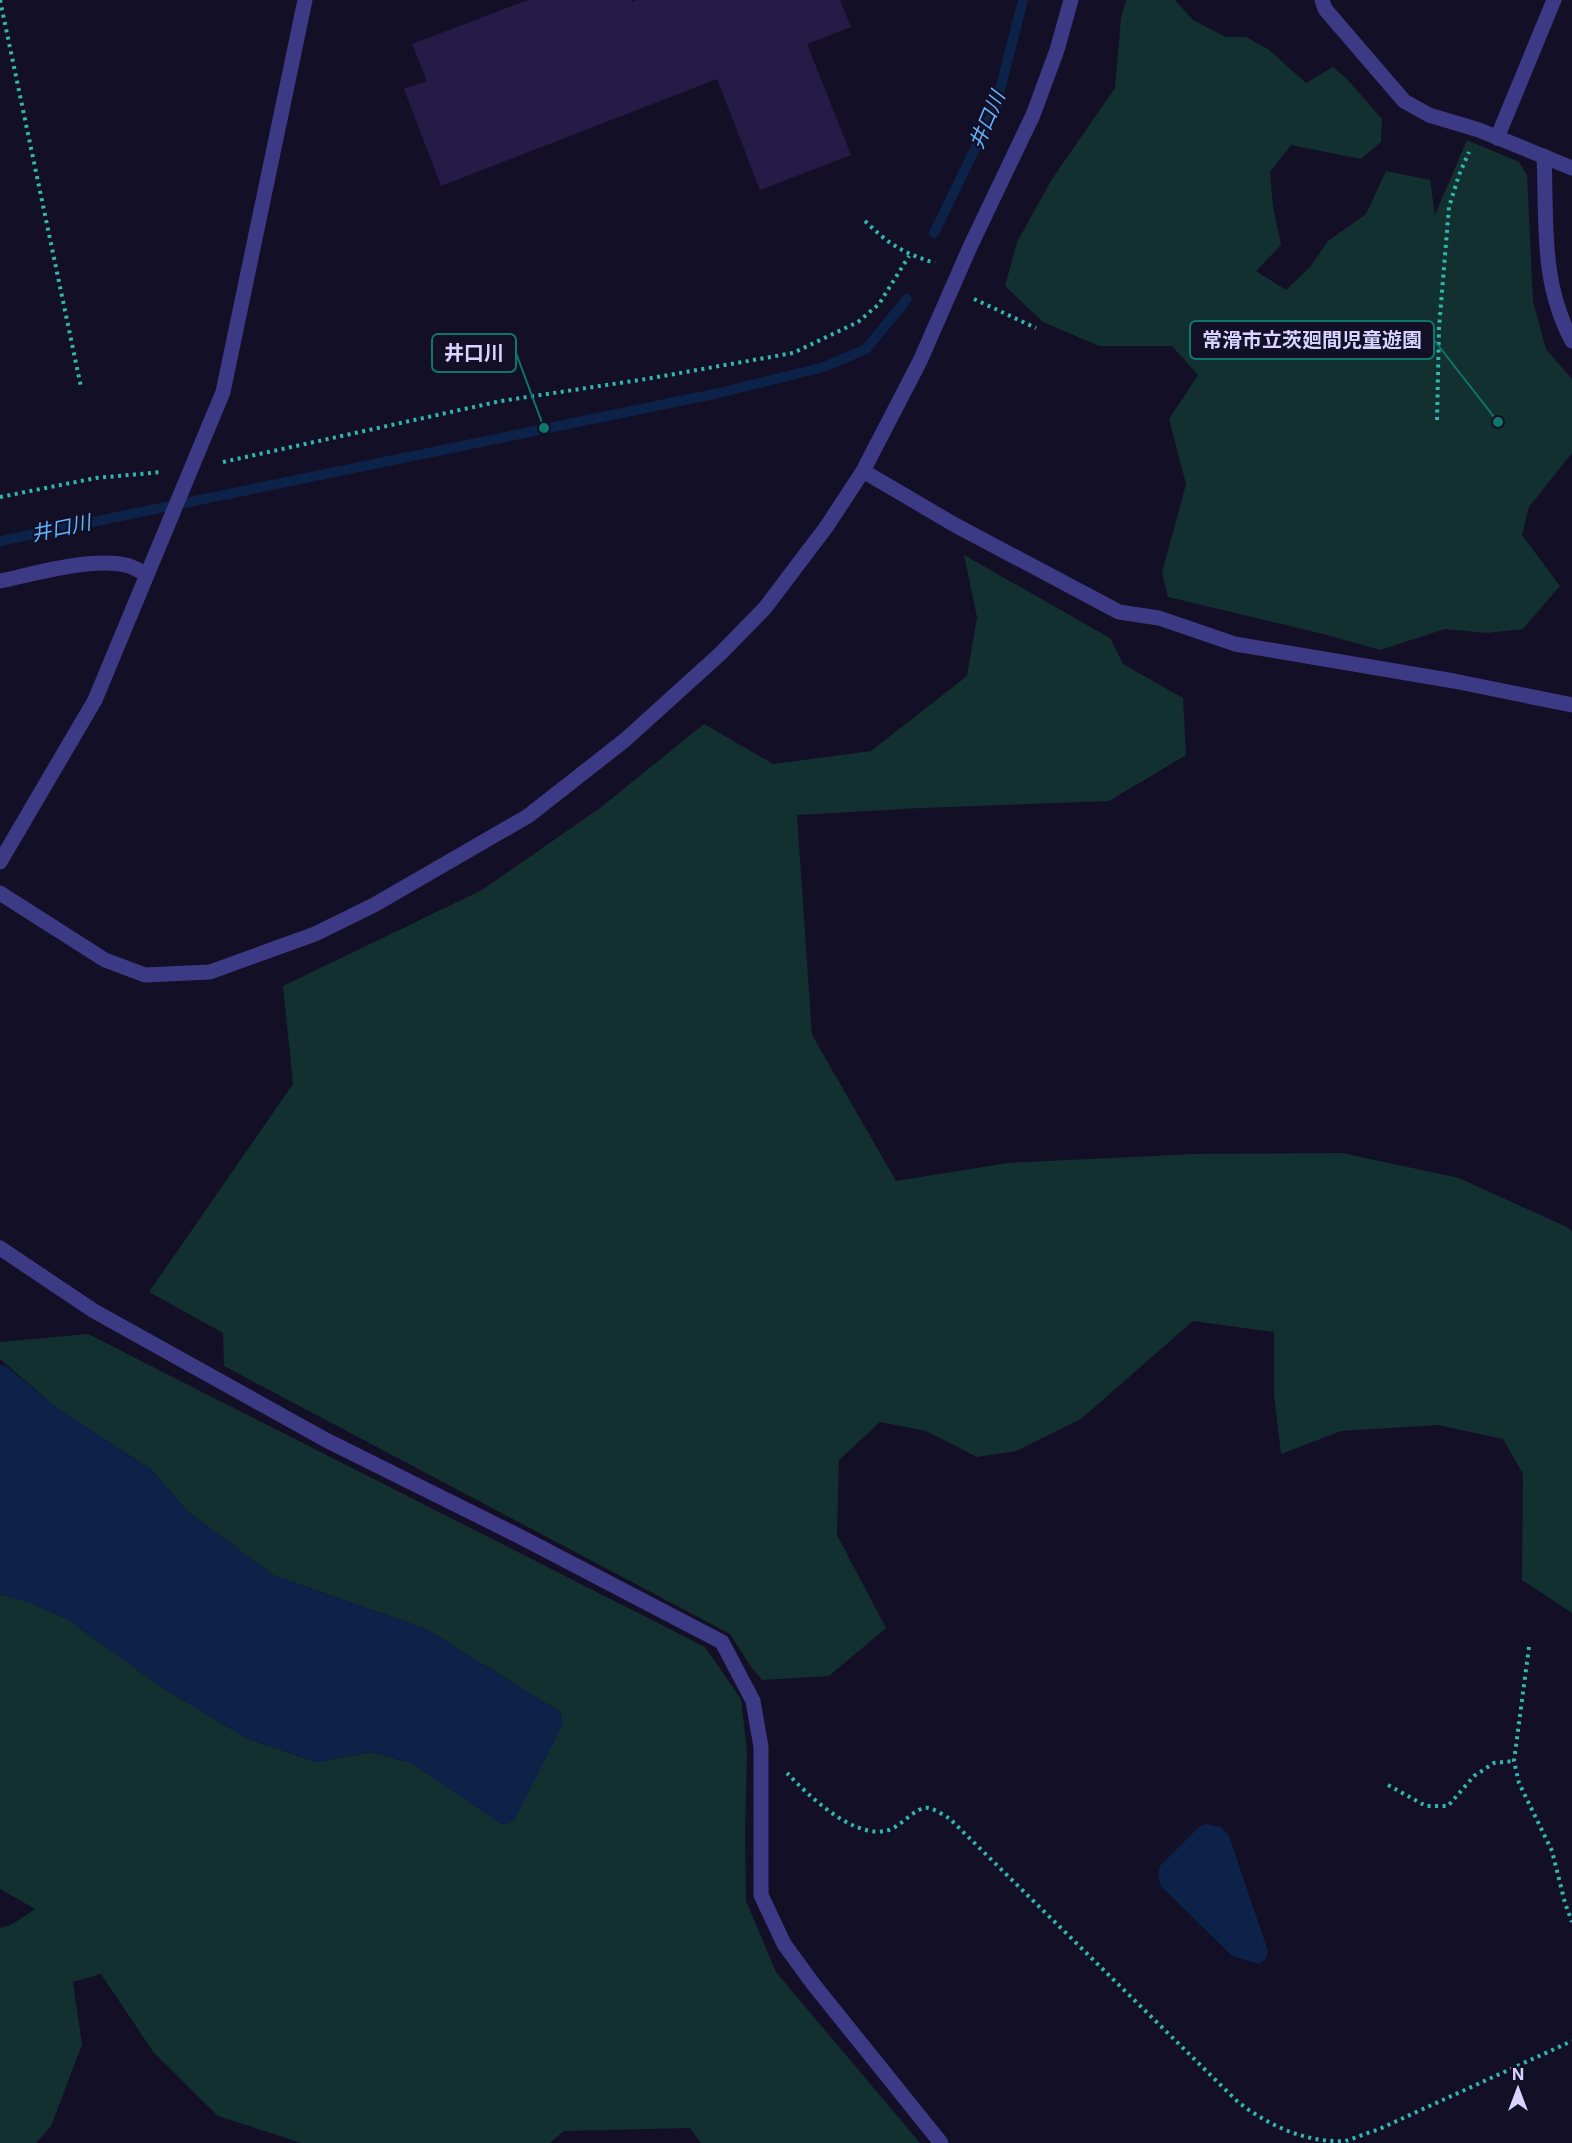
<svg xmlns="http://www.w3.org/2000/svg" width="1572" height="2143" font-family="Inter,'Noto Sans JP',sans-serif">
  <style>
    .green { fill: #12302f }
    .water { fill: #0c2248 }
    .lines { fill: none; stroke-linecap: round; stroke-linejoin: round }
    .stream { stroke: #0c2248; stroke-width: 10 }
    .building { fill: #241b47 }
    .path { stroke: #2fb8b0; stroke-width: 4; stroke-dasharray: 3 4.5; stroke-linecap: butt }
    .minor { stroke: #3d3a85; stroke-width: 15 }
    .tertiary { stroke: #3d3a85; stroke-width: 15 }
    .labels { text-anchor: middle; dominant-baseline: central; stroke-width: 4.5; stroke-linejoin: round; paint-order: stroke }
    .water-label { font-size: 20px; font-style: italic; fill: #62b6ff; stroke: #130f26 }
    .leader { fill: none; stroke: #0f766e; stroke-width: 2 }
    .callout-dot { fill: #0f766e; stroke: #130f26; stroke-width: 2 }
    .callout { fill: #130f26; stroke: #0f766e; stroke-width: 2 }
    .callout-label { font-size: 20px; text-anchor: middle; font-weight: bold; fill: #d9d4ff }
  </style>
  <rect width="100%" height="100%" fill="#130f26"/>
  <g class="green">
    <path d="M1126,0H1175L1193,20L1226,37H1246L1268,49L1306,83L1333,67L1347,79L1382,119L1381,142L1361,159L1291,145L1270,172L1273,206L1281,245L1256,271L1286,290L1310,267L1328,241L1366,214L1386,171L1430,180L1435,215L1467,140L1519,162L1527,175L1533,301L1546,349L1572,379V453L1529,507L1522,535L1560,586L1523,629L1487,633L1445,629L1380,650L1323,634L1168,597L1162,573L1186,484L1169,419L1198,375L1172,346H1099L1043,322L1005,286L1017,242L1052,179L1115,88L1121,18Z"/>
    <path d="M964,555L1110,638L1123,664L1183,698L1186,755L1109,801L921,808L797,815L812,1035L896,1181L1008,1163L1194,1154L1342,1153L1459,1178L1567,1227L1572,1231V1613L1522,1580L1523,1474L1503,1439L1438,1425L1341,1431L1281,1454L1274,1395V1332L1193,1321L1081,1419L1016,1451L977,1457L926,1431L880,1422L839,1460L837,1535L886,1628L829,1676L762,1680L749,1664L730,1634L224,1366L223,1333L149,1292L293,1084L283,986L482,890L600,808L704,724L773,764L871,751L967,676L977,617Z"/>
    <path d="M88,1334L705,1647L741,1699L747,1751L745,1833L746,1901L776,1972L920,2143H701L690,2128L564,2131L550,2143H301L218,2116L154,2053L101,1974L73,1982L82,2045L51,2126L36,2143H0V1928L11,1925L35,1909L0,1889V1594L31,1603L67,1619L160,1686L246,1738L316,1762L371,1752L411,1763L503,1825L563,1724L560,1712L426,1629L273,1575L187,1511L152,1470L53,1405L0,1359V1342Z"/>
  </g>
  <g class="water">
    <path d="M0,1365L6,1366L53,1405L152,1470L187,1511L273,1575L426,1629L560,1712L563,1724L514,1821L503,1825L411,1763L371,1752L316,1762L246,1738L160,1686L67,1619L31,1603L0,1594Z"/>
    <path d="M1206,1824L1221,1827L1229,1836L1268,1951L1265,1960L1259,1964L1232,1956L1161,1886L1158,1875L1160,1866L1200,1826Z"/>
  </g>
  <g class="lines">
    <g class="stream">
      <path d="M934,233L996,106L1023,0"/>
      <path d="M0,541L719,393L824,367L866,349L907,299"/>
    </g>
  </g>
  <path class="building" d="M528,0H631L632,2L636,0H840L851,27L807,44L851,155L760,190L717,79L441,186L404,89L427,81L412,44Z"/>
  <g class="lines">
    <g class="path">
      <path d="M0,0L81,387"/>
      <path d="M865,221C888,244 905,254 935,263"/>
      <path d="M974,299L1036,328"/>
      <path d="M1437,420L1439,328L1449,207L1459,175L1469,152"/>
      <path d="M223,462L501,401L646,379L793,353L858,322L879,304L909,256"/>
      <path d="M0,497L96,478L162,472"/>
      <path d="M1529,1647L1514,1761L1519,1783L1552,1851L1565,1903L1572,1922"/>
      <path d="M787,1773C808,1795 851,1837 885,1831C900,1829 916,1805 929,1808C936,1810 944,1815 950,1819L1238,2102C1268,2125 1305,2143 1345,2141C1356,2138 1366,2133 1377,2130L1572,2041"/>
      <path d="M1388,1785L1426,1806H1448L1474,1776L1494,1763L1514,1761"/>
    </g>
    <g class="minor">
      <path d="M1497,138L1554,0"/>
      <path d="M1544,156C1547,222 1540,281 1572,341"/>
      <path d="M863,471L955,525L1119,612L1159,618L1235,644L1454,681L1572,705"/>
      <path d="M0,581C34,574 92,557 125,565C132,566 140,571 146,574"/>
      <path d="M0,1248L94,1311L326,1440L517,1535L722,1642L753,1701L761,1747V1895L784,1944L814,1985L941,2143"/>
    </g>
    <g class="tertiary">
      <path d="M1322,0L1325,9L1404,101L1429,115L1479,130L1572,168"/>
      <path d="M0,862L95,700L223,392L305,0"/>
      <path d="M0,893L105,960L145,975L210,972L315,934L374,905L528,816L625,740L720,654L765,608L827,526L863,471L920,361L970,247L1033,115L1057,50L1071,0"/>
    </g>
  </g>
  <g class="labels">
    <g class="water-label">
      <text transform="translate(987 120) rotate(-67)">井口川</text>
      <text transform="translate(61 528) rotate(-12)">井口川</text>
    </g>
  </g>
  <path class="leader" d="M1498 422L1434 340M544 428L516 353"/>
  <g class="callout-dot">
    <circle cx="1498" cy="422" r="6"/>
    <circle cx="544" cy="428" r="6"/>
  </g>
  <g class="callout">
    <rect x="1190" y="321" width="244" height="38" rx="6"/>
    <rect x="432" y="334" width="84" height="38" rx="6"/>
  </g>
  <g class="callout-label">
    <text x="1312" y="347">常滑市立茨廻間児童遊園</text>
    <text x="474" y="360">井口川</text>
  </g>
  <g transform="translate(1518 2089)" stroke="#130f26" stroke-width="4.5" paint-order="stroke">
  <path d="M0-4.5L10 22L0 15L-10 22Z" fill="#d9d4ff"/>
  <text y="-9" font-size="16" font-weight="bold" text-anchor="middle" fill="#d9d4ff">N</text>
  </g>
</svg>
